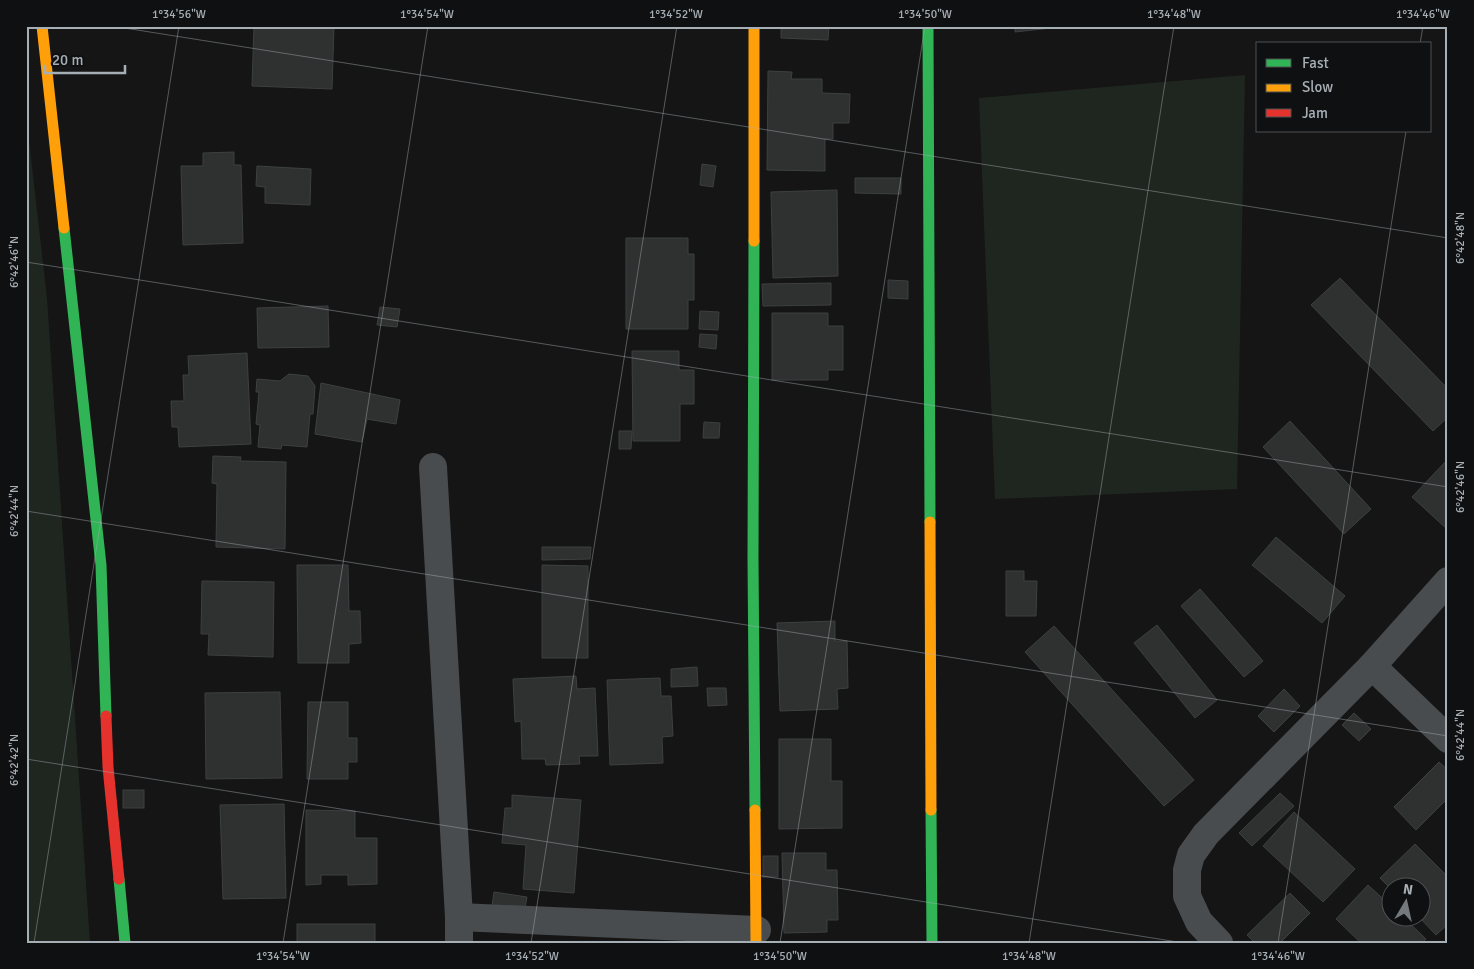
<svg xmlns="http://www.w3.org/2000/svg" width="1474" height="969" font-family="Signika,sans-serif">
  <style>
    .green { fill: #1f261f }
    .building { fill: #2f3030; stroke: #3d4041 }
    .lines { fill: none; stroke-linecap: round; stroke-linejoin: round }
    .street { stroke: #494c4e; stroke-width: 28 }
    .fast { stroke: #30b455; stroke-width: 11 }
    .slow { stroke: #ff9f0a; stroke-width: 11 }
    .jam { stroke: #e5322d; stroke-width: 11 }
    .ticks { fill: none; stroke: #a7afb6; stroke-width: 1; stroke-opacity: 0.45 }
    .neatline { fill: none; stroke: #a7afb6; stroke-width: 2 }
    .ticks-label { font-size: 12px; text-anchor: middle; fill: #a7afb6 }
  </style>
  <rect width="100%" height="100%" fill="#151515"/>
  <g class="green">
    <path d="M1245,75L1237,489L995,499L979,98Z"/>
    <path d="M26,114L47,298L90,943H26Z"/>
  </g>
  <g class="building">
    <path d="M254,26H334L332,89L252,86Z"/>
    <path d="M781,26H829L828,40L781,38Z"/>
    <path d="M1015,26H1069L1015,32Z"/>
    <path d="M768,71L792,72L791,79H822V93L850,94L849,123H833V139H825V171L767,170Z"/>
    <path d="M234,152V165H241L243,243L183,245L181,166H203V153Z"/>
    <path d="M702,164L716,166L713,187L700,185Z"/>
    <path d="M257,166L311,169L310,205L265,203V187L256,186Z"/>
    <path d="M855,178H901V194L855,193Z"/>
    <path d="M837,190L838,276L773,278L771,192Z"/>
    <path d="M626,238H688V254H694V300H688V329H626Z"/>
    <path d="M1340,278L1448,389V417L1433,431L1311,305Z"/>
    <path d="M888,280L908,281V299L888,298Z"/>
    <path d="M831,283V305L763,306L762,284Z"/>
    <path d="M328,306L329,347L258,348L257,308Z"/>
    <path d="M380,307L400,309L397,327L377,325Z"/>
    <path d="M700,311L719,312L718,330L699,329Z"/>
    <path d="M772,313H828V326H843V370H828V380H772Z"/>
    <path d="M700,334L717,335L716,349L699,347Z"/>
    <path d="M632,351H679V370H694V404H680V441H633Z"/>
    <path d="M247,353L251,444L179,447L178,427H172L171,401H184L183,375H189L188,356Z"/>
    <path d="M289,374L308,376L315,386L313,414H310L307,447L282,445L281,449L258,447L260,425L256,424L259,392H256L257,379L280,381Z"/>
    <path d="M321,383L400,400L396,424L367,419L362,442L315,434Z"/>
    <path d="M1290,421L1371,509L1344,534L1263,447Z"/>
    <path d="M704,422L720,423L719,438H703Z"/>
    <path d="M619,431H632L631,449H619Z"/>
    <path d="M213,456L241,457L240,461L286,462L285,549L216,547L217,484L212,483Z"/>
    <path d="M1448,459V530L1412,497Z"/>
    <path d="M1276,537L1345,596L1322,623L1252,565Z"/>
    <path d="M542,547H591L590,559L542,560Z"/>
    <path d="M297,565H348L349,611H360L361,643L349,644V663H298Z"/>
    <path d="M542,565L588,566V658H542Z"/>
    <path d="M1006,571H1024V581H1037L1036,616H1006Z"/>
    <path d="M202,581L274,582L273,657L208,655L209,634H201Z"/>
    <path d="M1200,589L1263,661L1244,677L1181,606Z"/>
    <path d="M835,621V641H847L848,688L837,689L838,709L780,711L777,623Z"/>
    <path d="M1157,625L1217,700L1195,718L1134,643Z"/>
    <path d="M1054,626L1194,780L1164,806L1025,652Z"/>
    <path d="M697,667L698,686L671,687V669Z"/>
    <path d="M576,676L577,689L595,688L598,756H579L580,764L546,765L545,759H522L521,721L515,722L513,679Z"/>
    <path d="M660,678L661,696H671L673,736L662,737L663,763L610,765L607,680Z"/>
    <path d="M707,688H726L727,705L708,706Z"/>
    <path d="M1284,689L1300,706L1274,732L1258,716Z"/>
    <path d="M280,692L282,778L206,779L205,693Z"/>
    <path d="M308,702H348V738H357V762H348V779H307Z"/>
    <path d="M1354,713L1371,729L1359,741L1342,725Z"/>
    <path d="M779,739H831V781H842V828L779,829Z"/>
    <path d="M1439,762L1448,770V798L1416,830L1394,807Z"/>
    <rect x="123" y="790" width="21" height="18"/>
    <path d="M1280,793L1294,806L1252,846L1239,833Z"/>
    <path d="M512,795L581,800L574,893L523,889L526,845L502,843L505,808H512Z"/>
    <path d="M284,804L286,898L223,899L220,805Z"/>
    <path d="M306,810L355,811V838H377V884L348,885V875H321V884L306,885Z"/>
    <path d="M1294,812L1355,869L1323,902L1263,846Z"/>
    <path d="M1415,844L1448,877V924L1436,935L1418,916H1422V886H1392V890L1380,878Z"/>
    <path d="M782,853H826V870H837L838,920H827V932L784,933Z"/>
    <rect x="763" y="856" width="15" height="21"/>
    <path d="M1368,885L1392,907V916H1402L1426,939L1422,943H1361L1336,919Z"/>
    <path d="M494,892L527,897L523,918L491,913Z"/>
    <path d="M1290,893L1310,913L1280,943H1255L1247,935Z"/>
    <rect x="297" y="924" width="78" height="19"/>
  </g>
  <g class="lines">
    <g class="street">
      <path d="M433,467L459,917V943"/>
      <path d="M1372,666L1448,739"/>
      <path d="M459,917L757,930"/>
      <path d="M1219,943L1199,922L1187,896V870L1191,855L1206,834L1372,666L1448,581"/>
    </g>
    <g class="fast">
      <path d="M928,26L930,522"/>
      <path d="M64,228L101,565L106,716"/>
      <path d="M754,241L753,558L755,810"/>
      <path d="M931,810L932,943"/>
      <path d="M119,879L125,943"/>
    </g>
    <g class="slow">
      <path d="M42,26L64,228"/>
      <path d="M754,241V26"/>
      <path d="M930,522L931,810"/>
      <path d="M755,810L756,943"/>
    </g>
    <path class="jam" d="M106,716L108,767L119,879"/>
  </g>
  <path class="ticks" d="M112,26L1448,238M1420,44L1423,26M26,262L1448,487M26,511L1448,736M26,759L1184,943M34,943L179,26M283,943L428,26M531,943L677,26M780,943L925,26M1029,943L1174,26M1278,943L1406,131"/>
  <rect width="1474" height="969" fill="none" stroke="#0f1011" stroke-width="55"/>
  <rect x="1256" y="42" width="175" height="90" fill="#0f1011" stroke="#4c5053"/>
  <rect x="1266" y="59" width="25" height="8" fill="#30b455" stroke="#4c5053"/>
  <text x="1302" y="68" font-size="15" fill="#a7afb6">Fast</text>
  <rect x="1266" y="84" width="25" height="8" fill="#ff9f0a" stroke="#4c5053"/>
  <text x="1302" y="92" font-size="15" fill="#a7afb6">Slow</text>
  <rect x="1266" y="109" width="25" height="8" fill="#e5322d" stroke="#4c5053"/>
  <text x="1302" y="118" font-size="15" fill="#a7afb6">Jam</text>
  <g transform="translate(1406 902) rotate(9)"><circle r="24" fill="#0f1011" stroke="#4c5053"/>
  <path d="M0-4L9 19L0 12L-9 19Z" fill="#74797e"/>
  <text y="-8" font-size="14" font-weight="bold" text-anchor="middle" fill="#a7afb6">N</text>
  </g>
  <path d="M45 65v8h80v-8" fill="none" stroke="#a7afb6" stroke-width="2.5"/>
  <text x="52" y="65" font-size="15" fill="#a7afb6" stroke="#0f1011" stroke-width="4" paint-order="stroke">20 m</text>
  <rect x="28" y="28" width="1418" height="914" class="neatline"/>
  <g class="ticks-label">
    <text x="179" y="18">1°34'56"W</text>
    <text x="427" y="18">1°34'54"W</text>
    <text x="676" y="18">1°34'52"W</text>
    <text x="925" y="18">1°34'50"W</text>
    <text x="1174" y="18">1°34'48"W</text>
    <text x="1423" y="18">1°34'46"W</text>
    <text transform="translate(1460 238) rotate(-90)" y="4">6°42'48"N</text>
    <text transform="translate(14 262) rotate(-90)" y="4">6°42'46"N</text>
    <text transform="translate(1460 487) rotate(-90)" y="4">6°42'46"N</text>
    <text transform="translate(14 511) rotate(-90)" y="4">6°42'44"N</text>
    <text transform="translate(1460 735) rotate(-90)" y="4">6°42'44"N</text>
    <text transform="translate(14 760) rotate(-90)" y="4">6°42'42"N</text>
    <text x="283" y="960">1°34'54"W</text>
    <text x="532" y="960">1°34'52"W</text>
    <text x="780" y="960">1°34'50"W</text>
    <text x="1029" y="960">1°34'48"W</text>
    <text x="1278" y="960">1°34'46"W</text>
  </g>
</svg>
